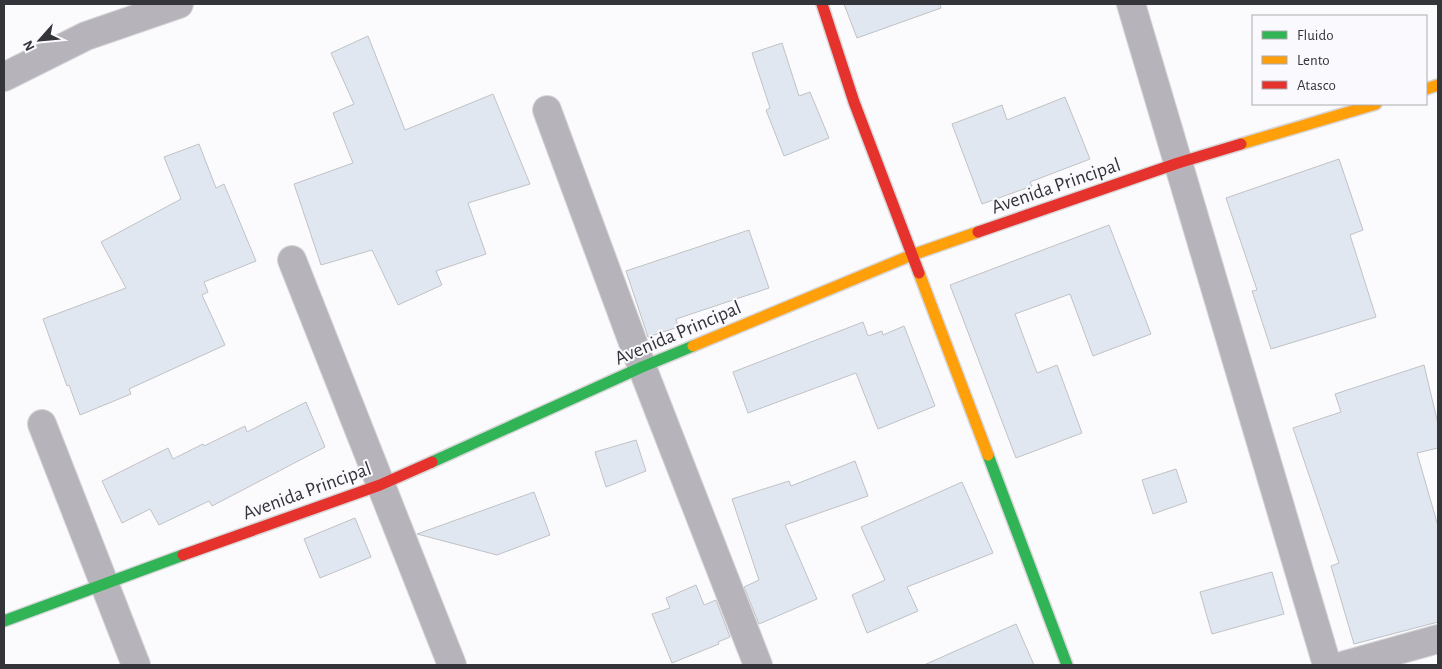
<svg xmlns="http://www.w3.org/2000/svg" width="1442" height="669" font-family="'Alegreya Sans',sans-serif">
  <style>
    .building { fill: #e0e7f0; stroke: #c0c2c5 }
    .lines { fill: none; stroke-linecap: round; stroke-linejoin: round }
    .street-casing { stroke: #d7d7da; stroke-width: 30 }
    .fast-casing { stroke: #d7d7da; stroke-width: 14 }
    .slow-casing { stroke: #d7d7da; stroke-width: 14 }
    .jam-casing { stroke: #d7d7da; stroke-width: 14 }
    .street { stroke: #b7b3ba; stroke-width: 28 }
    .fast { stroke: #30b455; stroke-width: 11 }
    .slow { stroke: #ff9f0a; stroke-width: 11 }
    .jam { stroke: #e5322d; stroke-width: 11 }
    .labels { text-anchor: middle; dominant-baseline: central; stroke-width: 4; stroke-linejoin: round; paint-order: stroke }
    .street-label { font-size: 20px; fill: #34343b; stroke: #fafafe }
  </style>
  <rect width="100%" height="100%" fill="#fbfbfd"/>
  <g class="building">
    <path d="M844,4H940L941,8L857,38Z"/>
    <path d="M368,36L405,130L493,94L530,184L468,203L486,254L436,271L442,285L398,305L372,250L321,265L294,184L353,163L333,113L354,104L331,53Z"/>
    <path d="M782,43L799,96L810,92L829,138L784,156L766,110L770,108L752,53Z"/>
    <path d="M1065,97L1090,159L1030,182L1032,186L982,204L952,124L1002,105L1007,120Z"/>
    <path d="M199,144L216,188L224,184L256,261L204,282L208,292L202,295L225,345L129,389L131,394L80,415L69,385L67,386L43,319L126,288L101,242L181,199L164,157Z"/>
    <path d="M1339,159L1363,230L1350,235L1376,317L1271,349L1252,291L1257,290L1226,198Z"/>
    <path d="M1109,225L1151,334L1093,356L1070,294L1015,314L1037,373L1057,365L1082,433L1016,458L950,285Z"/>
    <path d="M749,230L769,288L676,319L678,327L648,337L626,271Z"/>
    <path d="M863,322L868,336L882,331L883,335L904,326L935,406L878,429L856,373L748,413L733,372Z"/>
    <path d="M1424,365L1438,424V448L1417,453L1438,526V622L1354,644L1331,566L1339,563L1293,428L1341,412L1335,394Z"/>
    <path d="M306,402L325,447L212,506L209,501L159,525L150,509L122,523L102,481L168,448L173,459L203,444L204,446L245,426L247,432Z"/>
    <path d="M636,440L646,471L606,487L595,452Z"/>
    <path d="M855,461L868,496L785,525L817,599L759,624L744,587L759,580L732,499L789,481L791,486Z"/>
    <path d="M1176,469L1187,502L1153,514L1142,480Z"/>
    <path d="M962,482L993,553L907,587L918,611L867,633L852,595L885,580L861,527Z"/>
    <path d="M534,492L550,535L497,555L417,534Z"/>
    <path d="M355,518L371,557L320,578L304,539Z"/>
    <path d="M1272,572L1284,614L1212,634L1200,592Z"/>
    <path d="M696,585L704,605L716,600L730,637L718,642L719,644L672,663L652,614L670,608L666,598Z"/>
    <path d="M1016,624L1034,665H924Z"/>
  </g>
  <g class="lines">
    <defs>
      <g id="street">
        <path d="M1131,4L1327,665"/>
        <path d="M4,77L86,36L179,4"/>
        <path d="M547,110L642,367L758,665"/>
        <path d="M292,260L452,665"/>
        <path d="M42,424L136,665"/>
        <path d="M1345,665L1438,639"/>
      </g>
      <g id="fast">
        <path d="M988,455L1067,665"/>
        <path d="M432,462L642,367L693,346"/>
        <path d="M4,621L183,555"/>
      </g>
      <g id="slow">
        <path d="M1426,89L1438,85"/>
        <path d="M1241,144L1376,104"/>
        <path d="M919,273L988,455"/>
        <path d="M693,346L912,255L978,232"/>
      </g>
      <g id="jam">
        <path d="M822,4L854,102L919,273"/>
        <path d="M978,232L1178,163L1241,144"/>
        <path d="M183,555L380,485L432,462"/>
      </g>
    </defs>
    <use href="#street" class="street-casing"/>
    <use href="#fast" class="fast-casing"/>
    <use href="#slow" class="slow-casing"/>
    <use href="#jam" class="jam-casing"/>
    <use href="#street" class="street"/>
    <use href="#fast" class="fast"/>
    <use href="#slow" class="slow"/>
    <use href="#jam" class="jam"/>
  </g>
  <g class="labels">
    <g class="street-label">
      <text transform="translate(1056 186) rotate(-19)">Avenida Principal</text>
      <text transform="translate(678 333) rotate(-23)">Avenida Principal</text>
      <text transform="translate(307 491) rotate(-20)">Avenida Principal</text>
    </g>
  </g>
  <rect width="1442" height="669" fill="none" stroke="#34343b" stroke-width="10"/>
  <rect x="1252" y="15" width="175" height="90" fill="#fafafe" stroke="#ababb0"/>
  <rect x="1262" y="31" width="25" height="8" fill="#30b455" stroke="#ababb0"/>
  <text x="1297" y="40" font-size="15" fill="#34343b">Fluido</text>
  <rect x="1262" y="56" width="25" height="8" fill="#ff9f0a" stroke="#ababb0"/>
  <text x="1297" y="65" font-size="15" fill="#34343b">Lento</text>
  <rect x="1262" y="81" width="25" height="8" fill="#e5322d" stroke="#ababb0"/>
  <text x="1297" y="90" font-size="15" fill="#34343b">Atasco</text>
  <g transform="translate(40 40) rotate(243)" stroke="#fafafe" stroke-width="4" paint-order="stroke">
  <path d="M0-4L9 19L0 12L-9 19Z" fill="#34343b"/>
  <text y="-8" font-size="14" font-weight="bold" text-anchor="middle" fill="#34343b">N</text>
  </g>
</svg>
